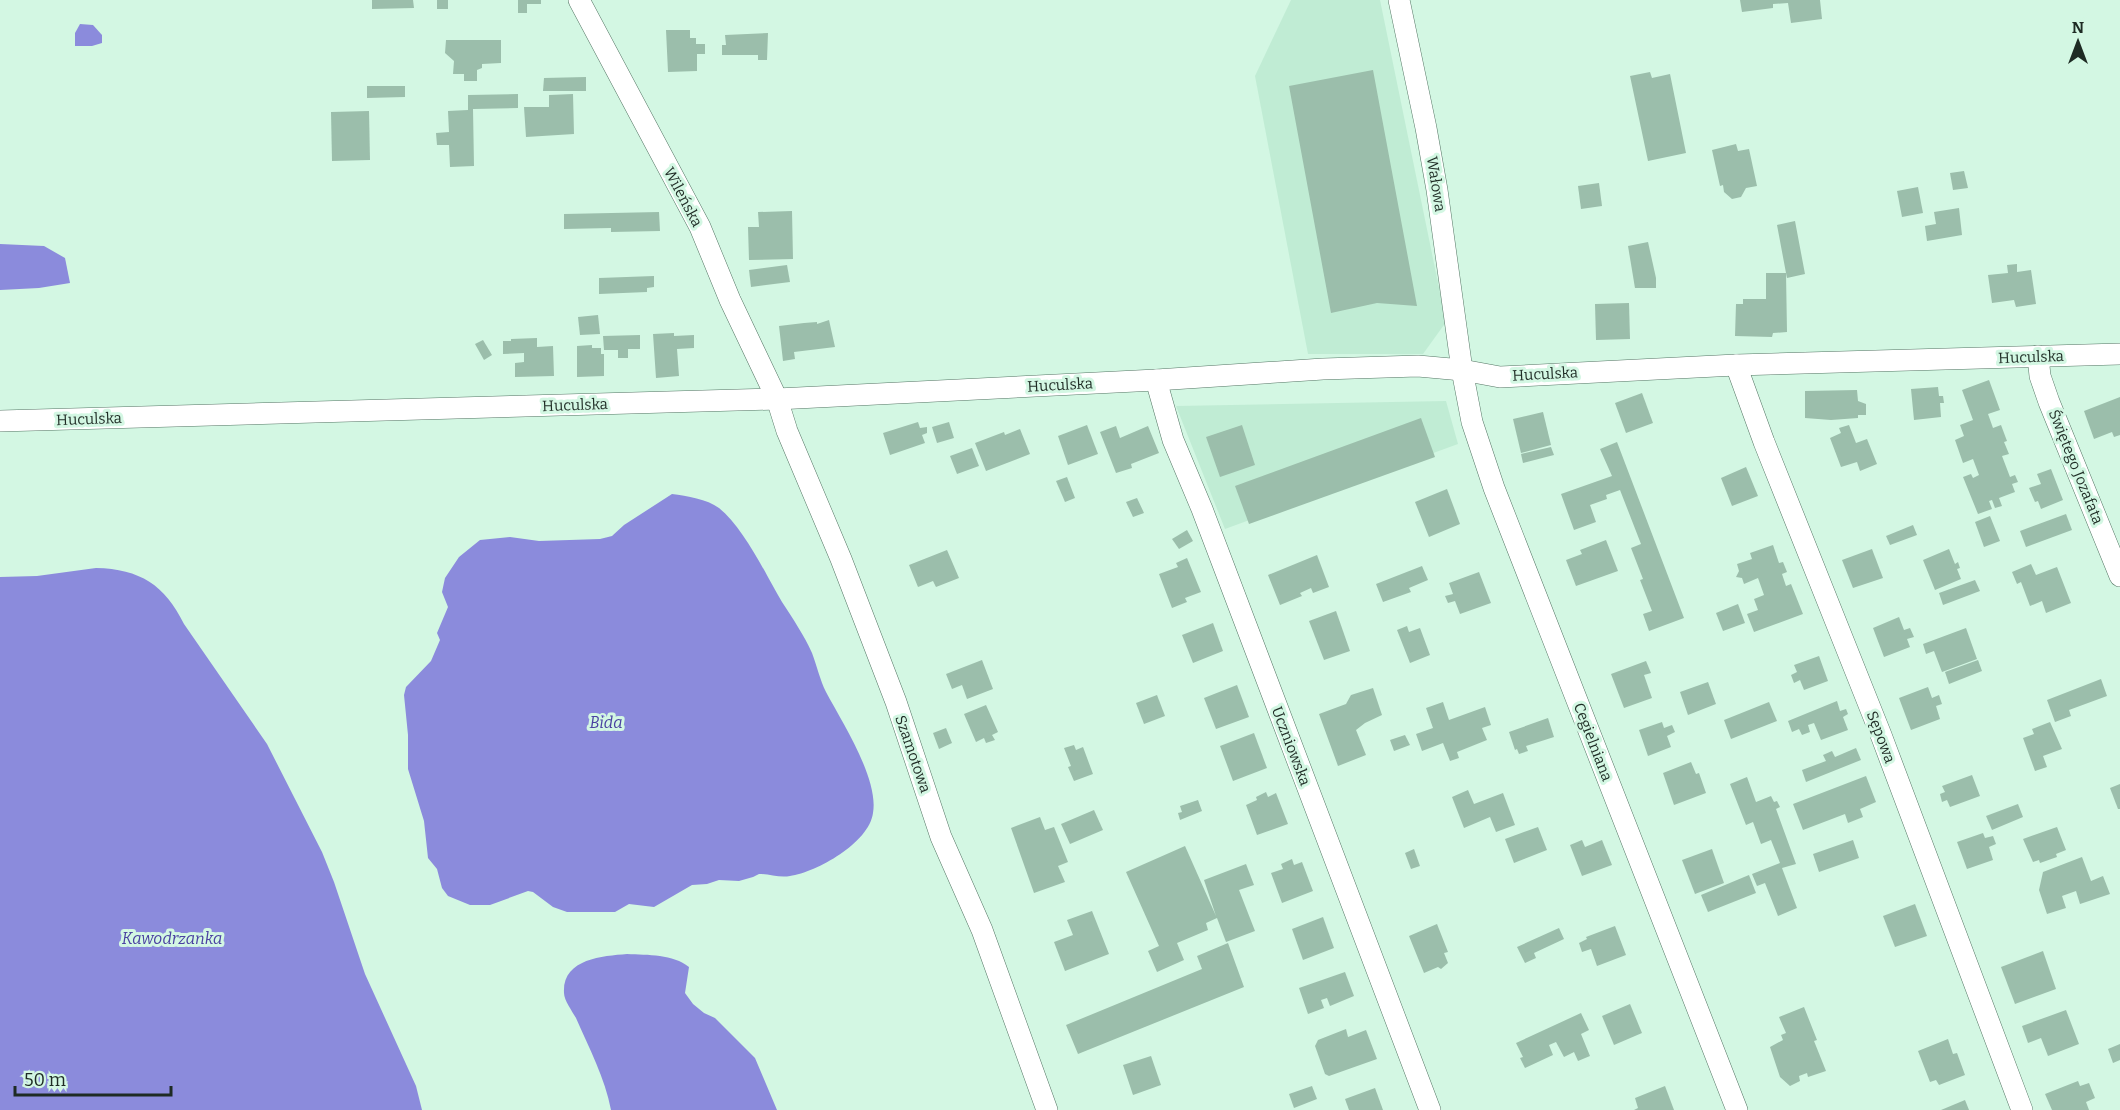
<svg xmlns="http://www.w3.org/2000/svg" width="2120" height="1110" font-family="Bitter,serif">
  <style>
    .built { fill: #c0ecd4 }
    .water { fill: #8b8bdc }
    .building { fill: #9bbeab }
    .lines { fill: none; stroke-linecap: round; stroke-linejoin: round }
    .minor-casing { stroke: #557665; stroke-width: 22 }
    .minor { stroke: #fff; stroke-width: 21 }
    .labels { text-anchor: middle; dominant-baseline: central; stroke-width: 6; stroke-linejoin: round; paint-order: stroke }
    .street-label { font-size: 15px; fill: #1e2b24; stroke: #d3f7e3 }
    .water-label { font-size: 16px; font-style: italic; fill: #4a41a1; stroke: #d3f7e3 }
  </style>
  <rect width="100%" height="100%" fill="#d3f7e3"/>
  <g class="built">
    <path d="M1291,0H1380L1446,322L1423,354H1308L1255,76Z"/>
    <path d="M1446,401L1458,444L1225,529L1176,406Z"/>
  </g>
  <g class="water">
    <path d="M80,24L93,25L102,35V43L92,46H75V33Z"/>
    <path d="M0,244L44,246L65,258L70,283L39,288L0,290Z"/>
    <path d="M672,494C687,496 707,499 719,508C744,528 766,575 782,602C793,619 804,635 812,653C817,666 820,680 826,692C842,722 879,779 873,813C869,843 817,872 790,876C780,878 769,874 759,874L753,877L739,881L719,880L707,884L692,885L654,907L629,904L615,912H567L553,907L533,892L528,891L490,905H470L448,896L442,888L437,869L428,858L424,821L408,769V735L404,695L406,687L431,661L440,640L437,633L448,607L442,592L445,578L459,557L480,540L510,537L539,541L600,539L612,536L624,525Z"/>
    <path d="M96,568C140,569 165,585 184,624L267,744L322,852L334,882L365,974L416,1086L422,1110H0V577L37,576Z"/>
    <path d="M627,954C648,955 673,954 689,967L685,993L693,1004L704,1013L715,1018L755,1058L777,1110H611C605,1078 589,1048 576,1018C572,1011 564,1000 564,993C562,959 602,956 627,954Z"/>
  </g>
  <g class="building">
    <path d="M372,0H413L414,8L372,9Z"/>
    <rect x="437" y="0" width="11" height="9"/>
    <path d="M518,0H541V4H527V13H518Z"/>
    <path d="M1740,0H1820L1822,19L1791,23L1788,3L1773,4V8L1742,12Z"/>
    <path d="M666,30H690V38H696V44H705V54H697V71L668,72Z"/>
    <path d="M768,33L767,60H758V55H722V45H726L725,35Z"/>
    <path d="M446,40H501V63L482,64V68L477,70V81H464V74H453L454,61L445,53Z"/>
    <path d="M1373,70L1417,306L1377,303L1331,313L1289,86Z"/>
    <path d="M1650,72L1652,78L1670,74L1686,153L1648,161L1630,76Z"/>
    <path d="M586,77V91H543L544,78Z"/>
    <path d="M367,86H405V97L367,98Z"/>
    <path d="M518,94V108L473,109L474,166L450,167L449,145H437L436,133L449,132L448,111L468,110V95Z"/>
    <path d="M573,94L574,134L526,137L524,107H549V95Z"/>
    <path d="M369,111L370,160L332,161L331,112Z"/>
    <path d="M1736,144L1738,151L1749,149L1757,186L1746,188L1741,197L1732,199L1724,192L1723,185L1720,186L1712,150Z"/>
    <path d="M1964,171L1968,188L1953,190L1950,173Z"/>
    <path d="M1599,183L1602,206L1581,209L1578,186Z"/>
    <path d="M1918,187L1923,213L1902,217L1897,191Z"/>
    <path d="M1959,208L1962,235L1927,241L1925,226L1936,224L1934,212Z"/>
    <path d="M792,211L793,259L749,260L748,227H759L758,212Z"/>
    <path d="M659,212L660,231L611,232V228L564,229V214Z"/>
    <path d="M1795,221L1805,274L1787,278L1786,273L1787,332L1773,333L1772,337L1735,336L1736,304H1743V299H1766V273H1786L1777,225Z"/>
    <path d="M1648,242L1656,278V288H1635L1628,246Z"/>
    <path d="M2017,264V272L2031,270L2036,304L2016,307L2014,300L1992,303L1988,275L2008,273L2007,265Z"/>
    <path d="M787,265L790,282L751,287L749,270Z"/>
    <path d="M654,276V287L647,288V292L599,294V278Z"/>
    <path d="M1629,303L1630,339L1596,340L1595,304Z"/>
    <path d="M598,315L600,334L580,335L578,317Z"/>
    <path d="M829,320L835,347L794,352L795,359L783,361L779,326L804,323L817,322V324Z"/>
    <path d="M674,333V336L694,335V348L677,349L679,376L656,378L653,334Z"/>
    <path d="M640,335V349H628V358H618V350H604L603,336Z"/>
    <path d="M537,338V347L553,346L554,376L515,377V363L524,362V353L503,354V341H511V339Z"/>
    <path d="M483,340L492,355L484,360L475,344Z"/>
    <path d="M592,345V348H601V354H604V376L577,377V346Z"/>
    <path d="M1989,380L2000,410L1988,414L1993,428L2001,425L2007,441L2004,442L2009,454L2002,456L2010,477L2015,475L2018,482L2012,484L2015,492L1999,498L2002,506L1995,508L1992,500L1989,501L1992,509L1978,514L1963,477L1971,474L1973,478L1979,475L1973,459L1963,463L1955,440L1964,436L1960,425L1973,420L1962,390Z"/>
    <path d="M1938,387L1939,396H1943L1944,403H1940L1941,417L1914,420L1911,389Z"/>
    <path d="M1857,390L1858,401L1866,404V415H1858V418L1831,420L1805,418V391Z"/>
    <path d="M1642,393L1653,423L1626,433L1615,403Z"/>
    <path d="M2120,397V435L2114,437L2112,432L2094,439L2084,411Z"/>
    <path d="M1543,412L1551,445L1521,453L1513,419Z"/>
    <path d="M1421,418L1435,457L1249,524L1235,486Z"/>
    <path d="M918,422L920,428L927,427V433L922,435L925,443L890,455L883,433Z"/>
    <path d="M949,422L954,438L937,443L932,427Z"/>
    <path d="M1087,425L1098,454L1068,465L1058,436Z"/>
    <path d="M1242,425L1255,465L1220,477L1206,437Z"/>
    <path d="M1849,425L1856,443L1867,439L1877,464L1860,471L1857,462L1841,467L1830,438L1841,433L1839,428Z"/>
    <path d="M1116,426L1120,438L1148,426L1159,453L1131,464L1132,468L1116,473L1100,432Z"/>
    <path d="M1020,429L1030,454L986,471L975,443L1004,432L1005,435Z"/>
    <path d="M1617,442L1684,618L1649,631L1643,614L1652,611L1640,580L1643,579L1631,548L1641,544L1620,490L1606,495L1607,499L1590,505L1596,522L1574,530L1561,494L1612,476L1600,449Z"/>
    <path d="M1551,447L1554,455L1523,463L1521,454Z"/>
    <path d="M972,448L979,466L957,474L950,456Z"/>
    <path d="M1746,467L1758,496L1732,506L1721,478Z"/>
    <path d="M2051,469L2063,500L2041,509L2038,501L2035,502L2029,488L2041,484L2037,474Z"/>
    <path d="M1067,477L1075,498L1065,502L1056,481Z"/>
    <path d="M1447,489L1460,524L1429,537L1415,502Z"/>
    <path d="M1137,498L1144,513L1133,517L1126,502Z"/>
    <path d="M2066,514L2072,530L2026,547L2020,531Z"/>
    <path d="M1990,516L2000,541L1984,547L1975,522Z"/>
    <path d="M1913,525L1917,535L1890,545L1886,536Z"/>
    <path d="M1187,530L1193,541L1179,549L1172,539Z"/>
    <path d="M1606,540L1618,571L1576,586L1566,560L1582,554L1580,550Z"/>
    <path d="M1773,545L1779,563L1783,562L1787,572L1782,574L1786,586L1791,584L1803,614L1754,632L1747,614L1758,610L1754,599L1764,595L1758,578L1744,584L1742,578L1736,577L1739,571L1737,564L1752,559L1750,553Z"/>
    <path d="M1872,549L1883,578L1853,588L1842,560Z"/>
    <path d="M1949,549L1955,564L1958,562L1960,568L1957,569L1961,579L1935,590L1923,560Z"/>
    <path d="M947,550L959,578L936,587L933,581L918,587L909,565Z"/>
    <path d="M1317,555L1329,587L1313,593L1311,588L1300,593L1302,596L1280,605L1268,575Z"/>
    <path d="M1187,558L1201,592L1185,598L1187,602L1172,608L1159,574L1178,567L1176,563Z"/>
    <path d="M2031,564L2036,575L2057,567L2071,603L2046,613L2042,601L2030,606L2021,582L2017,584L2012,572Z"/>
    <path d="M1422,566L1428,580L1409,588L1411,592L1383,602L1376,584Z"/>
    <path d="M1479,572L1491,603L1460,614L1455,601L1448,603L1445,596L1453,594L1449,583Z"/>
    <path d="M1975,580L1980,591L1943,605L1939,593Z"/>
    <path d="M1738,604L1745,623L1723,631L1716,613Z"/>
    <path d="M1336,611L1350,651L1324,660L1309,621Z"/>
    <path d="M1899,617L1904,630L1910,628L1914,637L1907,639L1910,647L1884,657L1873,628Z"/>
    <path d="M1213,623L1223,651L1193,663L1182,635Z"/>
    <path d="M1407,626L1409,632L1420,628L1430,655L1410,663L1397,630Z"/>
    <path d="M1966,628L1977,659L1942,672L1934,651L1926,654L1923,644Z"/>
    <path d="M1819,656L1828,681L1804,690L1800,680L1794,683L1791,675L1797,672L1794,665Z"/>
    <path d="M982,660L993,689L967,699L962,685L952,689L946,674Z"/>
    <path d="M1978,660L1982,671L1949,684L1945,672Z"/>
    <path d="M1646,661L1651,673L1644,675L1652,698L1624,708L1611,674Z"/>
    <path d="M2101,679L2107,696L2069,710L2071,716L2055,722L2047,700Z"/>
    <path d="M1708,682L1716,704L1688,715L1680,692Z"/>
    <path d="M1237,685L1249,717L1216,729L1204,698Z"/>
    <path d="M1928,687L1932,698L1939,695L1942,704L1936,706L1940,719L1911,730L1899,698Z"/>
    <path d="M1373,688L1382,715L1365,723L1356,730L1366,755L1338,766L1319,714L1346,704L1351,695Z"/>
    <path d="M1157,695L1165,716L1144,724L1136,703Z"/>
    <path d="M1837,701L1840,711L1846,709L1848,714L1843,717L1848,730L1821,740L1814,723L1808,725L1810,732L1802,735L1799,729L1792,732L1788,721Z"/>
    <path d="M1443,702L1449,720L1485,707L1491,725L1482,728L1487,740L1457,752L1459,758L1450,761L1443,743L1422,751L1416,734L1433,728L1426,708Z"/>
    <path d="M1769,702L1777,721L1731,739L1724,720Z"/>
    <path d="M986,705L998,732L992,735L995,740L986,743L984,738L976,742L964,714Z"/>
    <path d="M1548,718L1554,737L1526,746L1528,751L1519,754L1517,749L1515,750L1509,732Z"/>
    <path d="M1662,722L1664,728L1672,725L1675,732L1667,736L1671,747L1648,756L1639,730Z"/>
    <path d="M2050,722L2062,749L2043,756L2047,767L2035,771L2023,738L2034,734L2032,729Z"/>
    <path d="M946,728L952,743L939,749L933,733Z"/>
    <path d="M1254,733L1267,768L1233,781L1220,746Z"/>
    <path d="M1405,735L1410,745L1394,751L1390,740Z"/>
    <path d="M1074,745L1076,750L1083,747L1093,774L1074,781L1068,767L1071,766L1064,748Z"/>
    <path d="M1856,748L1861,760L1806,782L1802,770L1826,761L1823,755L1832,751L1835,757Z"/>
    <path d="M1691,762L1696,774L1699,773L1706,793L1674,805L1663,773Z"/>
    <path d="M1972,775L1980,796L1950,807L1947,800L1942,802L1940,794L1945,792L1942,786Z"/>
    <path d="M1866,776L1876,802L1860,809L1863,817L1848,823L1845,814L1803,830L1793,804Z"/>
    <path d="M1747,777L1756,802L1771,796L1774,802L1777,801L1780,807L1776,809L1796,864L1782,868L1797,908L1778,916L1765,883L1757,886L1752,874L1780,863L1771,840L1761,844L1753,822L1746,825L1730,784Z"/>
    <path d="M2120,784V809H2118L2110,788Z"/>
    <path d="M1468,790L1474,804L1503,793L1515,825L1496,832L1490,817L1464,828L1452,797Z"/>
    <path d="M1266,792L1268,797L1276,793L1288,824L1257,835L1246,805L1257,800L1256,797Z"/>
    <path d="M1198,800L1202,811L1180,820L1178,813L1182,812L1180,806Z"/>
    <path d="M2018,804L2023,817L1992,830L1986,816Z"/>
    <path d="M1094,810L1103,830L1070,844L1061,824Z"/>
    <path d="M1040,817L1045,830L1054,827L1068,862L1058,866L1065,882L1034,893L1011,828Z"/>
    <path d="M1538,827L1547,850L1514,863L1505,839Z"/>
    <path d="M2057,827L2066,850L2056,854L2057,857L2040,863L2039,860L2033,862L2023,839Z"/>
    <path d="M1983,833L1985,838L1993,836L1996,844L1989,847L1993,860L1967,869L1957,842Z"/>
    <path d="M1582,840L1585,847L1602,840L1612,865L1582,876L1570,845Z"/>
    <path d="M1853,840L1859,858L1819,872L1813,854Z"/>
    <path d="M1185,846L1216,916L1204,880L1246,864L1254,885L1239,890L1255,931L1226,942L1217,918L1206,923L1208,930L1177,943L1184,960L1157,972L1148,951L1159,946L1126,872Z"/>
    <path d="M1414,849L1420,866L1411,869L1405,853Z"/>
    <path d="M1712,849L1724,883L1695,894L1682,860Z"/>
    <path d="M2082,857L2091,881L2103,876L2110,894L2080,904L2076,891L2062,896L2066,908L2047,914L2039,890L2043,872Z"/>
    <path d="M1292,859L1294,865L1302,862L1313,891L1282,903L1271,873L1283,869L1281,864Z"/>
    <path d="M1749,875L1756,893L1708,912L1701,895Z"/>
    <path d="M1915,904L1927,936L1895,947L1883,916Z"/>
    <path d="M1092,911L1109,954L1065,971L1054,942L1073,935L1067,920Z"/>
    <path d="M1323,917L1334,948L1303,960L1292,929Z"/>
    <path d="M1437,924L1448,952L1444,953L1448,963L1441,969L1438,967L1424,973L1409,936Z"/>
    <path d="M1615,926L1626,955L1597,966L1591,949L1582,952L1579,943L1587,939L1586,937Z"/>
    <path d="M1559,928L1564,939L1534,953L1536,958L1525,963L1517,947Z"/>
    <path d="M1228,943L1244,987L1078,1054L1066,1025L1202,969L1197,956Z"/>
    <path d="M2043,951L2056,989L2015,1004L2001,967Z"/>
    <path d="M1345,972L1354,996L1330,1006L1327,998L1321,1000L1324,1008L1308,1014L1299,988Z"/>
    <path d="M1630,1004L1642,1033L1614,1045L1602,1016Z"/>
    <path d="M1804,1007L1817,1040L1814,1041L1826,1071L1808,1077L1807,1073L1799,1076L1800,1081L1790,1086L1780,1077L1770,1047L1783,1040L1781,1035L1786,1033L1779,1017Z"/>
    <path d="M2066,1010L2079,1044L2048,1056L2041,1038L2028,1043L2022,1026Z"/>
    <path d="M1581,1013L1589,1030L1581,1034L1590,1056L1578,1061L1574,1052L1564,1057L1556,1042L1549,1045L1553,1055L1525,1068L1520,1058L1523,1057L1516,1043Z"/>
    <path d="M1346,1029L1348,1037L1366,1030L1377,1059L1329,1076L1325,1074L1315,1046L1318,1040Z"/>
    <path d="M1948,1039L1953,1054L1957,1053L1965,1075L1939,1085L1936,1080L1930,1082L1918,1051Z"/>
    <path d="M2120,1044V1060L2113,1063L2108,1049Z"/>
    <path d="M1151,1056L1161,1085L1133,1095L1123,1065Z"/>
    <path d="M2078,1081L2080,1086L2089,1083L2095,1098L2086,1102L2089,1110H2052L2045,1094Z"/>
    <path d="M1312,1086L1317,1099L1294,1108L1289,1094Z"/>
    <path d="M1665,1086L1674,1110H1634L1638,1108L1635,1098Z"/>
    <path d="M1375,1088L1383,1110H1349L1345,1099Z"/>
    <path d="M1965,1100L1969,1110H1941Z"/>
  </g>
  <g class="lines">
    <defs>
      <g id="minor">
        <path d="M579,0L700,227L730,300L777,399L787,431L841,559L896,702L941,837L982,930L1047,1110"/>
        <path d="M1399,0L1426,128L1437,190L1462,370L1472,422L1494,488L1737,1110"/>
        <path d="M2038,356L2040,376L2049,402L2120,576"/>
        <path d="M1736,365L1764,442L1881,735L2022,1110"/>
        <path d="M1156,380L1173,440L1202,509L1430,1110"/>
        <path d="M0,421L777,399L1156,380L1323,369L1418,366L1462,370L1500,377L1736,365L2120,354"/>
      </g>
    </defs>
    <use href="#minor" class="minor-casing"/>
    <use href="#minor" class="minor"/>
  </g>
  <g class="labels">
    <g class="street-label">
      <text transform="translate(1436 184) rotate(81)">Wałowa</text>
      <text transform="translate(683 197) rotate(62)">Wileńska</text>
      <text transform="translate(2031 357) rotate(-2)">Huculska</text>
      <text transform="translate(1545 374) rotate(-3)">Huculska</text>
      <text transform="translate(1060 385) rotate(-3)">Huculska</text>
      <text transform="translate(575 405) rotate(-2)">Huculska</text>
      <text transform="translate(89 419) rotate(-2)">Huculska</text>
      <text transform="translate(2076 467) rotate(68)">Świętego Jozafata</text>
      <text transform="translate(1881 737) rotate(69)">Sępowa</text>
      <text transform="translate(1593 742) rotate(69)">Cegielniana</text>
      <text transform="translate(1291 746) rotate(69)">Uczniowska</text>
      <text transform="translate(913 754) rotate(71)">Szamotowa</text>
    </g>
    <g class="water-label">
      <text x="606" y="722">Bida</text>
      <text x="172" y="938">Kawodrzanka</text>
    </g>
  </g>
  <g transform="translate(2078 42)" stroke="#d3f7e3" stroke-width="4.5" paint-order="stroke">
  <path d="M0-4.5L10 22L0 15L-10 22Z" fill="#1e2b24"/>
  <text y="-9" font-size="16" font-weight="bold" text-anchor="middle" fill="#1e2b24">N</text>
  </g>
  <path d="M15 1086v9h156v-9" fill="none" stroke="#1e2b24" stroke-width="3"/>
  <text x="24" y="1086" font-size="18" fill="#1e2b24" stroke="#d3f7e3" stroke-width="4.5" paint-order="stroke">50 m</text>
</svg>
